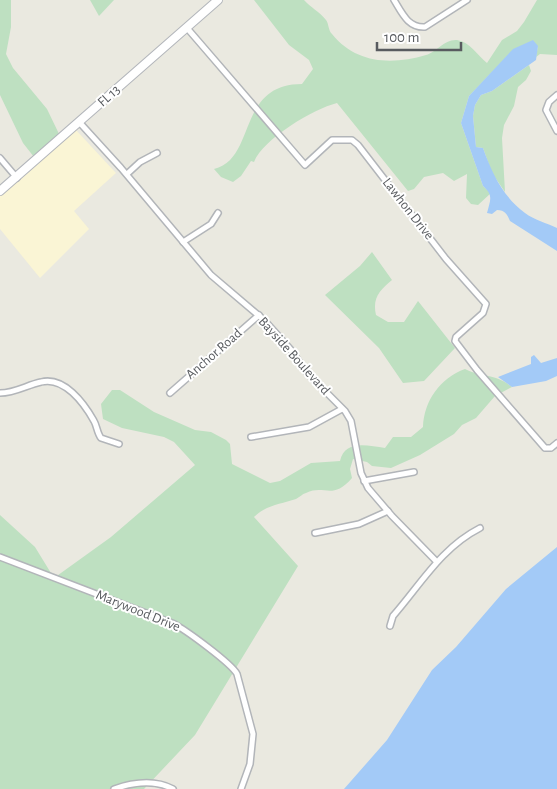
<svg xmlns="http://www.w3.org/2000/svg" width="557" height="789" font-family="'Alegreya Sans',sans-serif">
  <style>
    .commercial { fill: #faf5d5 }
    .green { fill: #bee0c1 }
    .water { fill: #a3caf7 }
    .lines { fill: none; stroke-linecap: round; stroke-linejoin: round }
    .street-casing { stroke: #b2b5b9; stroke-width: 8 }
    .secondary-casing { stroke: #b3b6bb; stroke-width: 10 }
    .street { stroke: #fff; stroke-width: 5 }
    .secondary { stroke: #fff; stroke-width: 8 }
    .labels { text-anchor: middle; dominant-baseline: central; stroke-width: 4; stroke-linejoin: round; paint-order: stroke }
    .street-label { font-size: 14px; fill: #585b5f; stroke: #fff }
  </style>
  <rect width="100%" height="100%" fill="#eae9e0"/>
  <path class="commercial" d="M76,130L116,173L74,211L89,229L40,278L0,229V195Z"/>
  <g class="green">
    <path d="M0,0H11V27L6,54L13,68L47,109L60,136L34,157L23,143L0,95Z"/>
    <path d="M90,0H114L99,16Z"/>
    <path d="M254,0H304C310,7 320,12 326,20C329,24 328,30 332,34C356,64 392,65 426,55C437,52 444,39 457,40C470,42 477,55 487,63L502,40L517,31L524,22L537,0H557V55L540,54L536,57L538,46L513,50L469,96L461,123L483,186L491,193L478,205L471,204L466,198L467,174L454,181L443,173L424,177L414,189L408,191L337,103C313,109 263,139 254,162L251,161L241,176L233,182L221,177L214,169C257,159 236,84 302,84L313,69L309,60L289,45Z"/>
    <path d="M529,65L531,71L526,80L518,87L514,106L504,125L502,138L505,192L492,173L483,148L476,147L473,116L475,105L481,95L492,91Z"/>
    <path d="M372,252L392,280C380,290 372,298 376,315L388,322H404L418,301L455,348L424,381L403,383L379,348L325,295L360,266Z"/>
    <path d="M465,369C483,378 495,373 512,387L495,396L476,418L462,425L454,434L420,455L391,468L372,466L367,462L353,459L350,469L352,478C332,501 325,484 306,493C302,494 300,497 296,499C281,504 266,505 254,517L298,566L195,735L144,789H0V515L35,547L54,578L111,537L195,465L174,442L164,437L122,428L103,419L101,404L112,390H120L154,412L195,430L211,432L226,440L230,444L232,464L270,483L280,481L311,463L340,461C345,439 368,446 385,448L393,437H411L423,427C424,401 440,378 465,369Z"/>
  </g>
  <g class="water">
    <path d="M533,40L538,46L536,60L492,91L481,95L475,105L473,116L476,147L483,148C492,173 503,197 525,213C534,220 547,223 557,228V251L510,221C507,214 505,210 497,210L492,214L487,213C490,200 494,196 483,186L461,123L469,96L513,49Z"/>
    <path d="M534,355L541,363L557,358V376L546,381L512,387L498,377L531,364V357Z"/>
    <path d="M557,547V789H344L387,740L432,670L456,647L506,589Z"/>
  </g>
  <g class="lines">
    <defs>
      <g id="street">
        <path d="M394,0C402,13 408,28 425,27L467,0"/>
        <path d="M187,28L305,165L332,140H352L358,145L446,259L486,304L483,313L456,337L455,341L477,370L545,448H551L557,443"/>
        <path d="M557,95L549,102L546,110L557,131"/>
        <path d="M80,123L121,168L211,275L264,320L291,350L307,373L345,411L351,421L361,473L368,488L392,516L436,561"/>
        <path d="M0,158L17,178"/>
        <path d="M127,174L140,162L157,153"/>
        <path d="M183,242L211,224L218,213"/>
        <path d="M0,393C15,393 27,385 41,382C64,376 84,403 94,421C97,426 97,433 101,438L119,444"/>
        <path d="M170,393L259,315"/>
        <path d="M251,437L309,427L342,409"/>
        <path d="M364,481L414,472"/>
        <path d="M315,533L359,524L388,511"/>
        <path d="M0,557L172,623C185,629 232,664 237,674L253,734L250,764L241,789"/>
        <path d="M390,626L393,616C421,584 441,548 480,528"/>
        <path d="M114,789C134,782 154,779 173,789"/>
      </g>
      <path id="secondary" d="M0,191L218,0"/>
    </defs>
    <use href="#street" class="street-casing"/>
    <use href="#secondary" class="secondary-casing"/>
    <use href="#street" class="street"/>
    <use href="#secondary" class="secondary"/>
  </g>
  <g class="labels">
    <g class="street-label">
      <text transform="translate(109 96) rotate(-42)">FL 13</text>
      <text transform="translate(408 209) rotate(52)">Lawhon Drive</text>
      <text transform="translate(214 354) rotate(-41)">Anchor Road</text>
      <text transform="translate(294 356) rotate(48)">Bayside Boulevard</text>
      <text transform="translate(138 611) rotate(22)">Marywood Drive</text>
    </g>
  </g>
  <path d="M377 42v8h84v-8" fill="none" stroke="#585b5f" stroke-width="2.5"/>
  <text x="384" y="42" font-size="15" fill="#585b5f" stroke="#ffffff" stroke-width="4" paint-order="stroke">100 m</text>
</svg>
